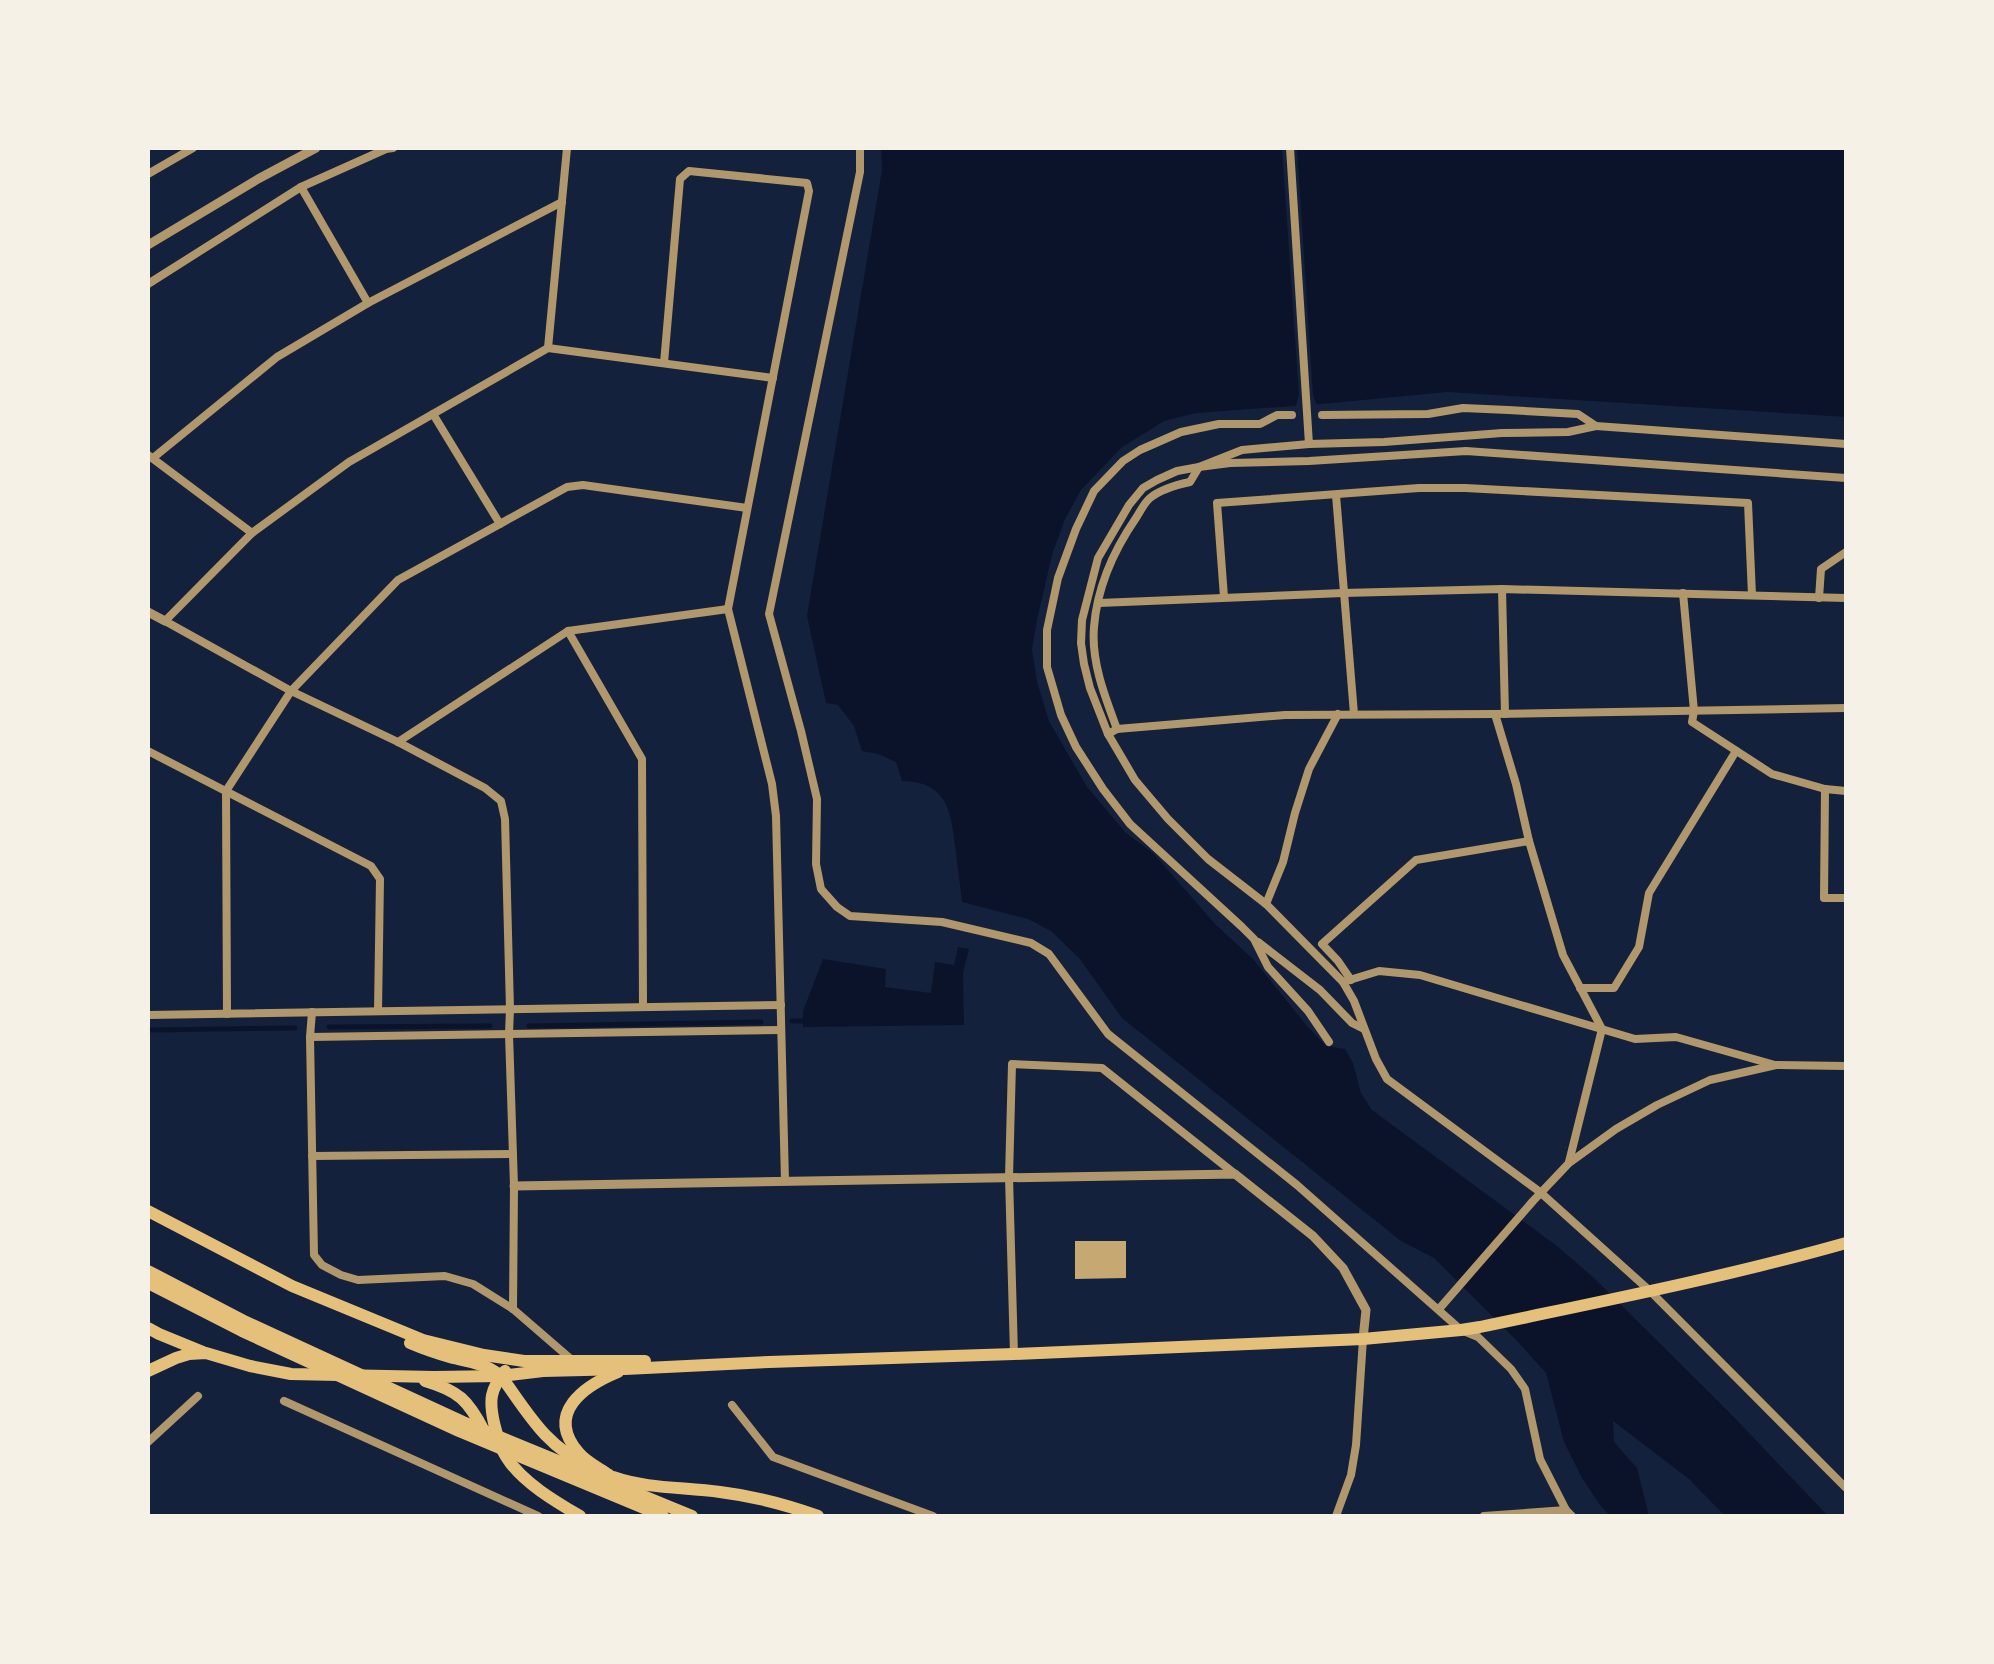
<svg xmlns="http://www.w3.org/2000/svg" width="1994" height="1664" font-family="'IBM Plex Sans',sans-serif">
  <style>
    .water { fill: #0b132b }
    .pier { fill: #14213d }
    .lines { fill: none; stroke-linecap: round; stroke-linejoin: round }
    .stream { stroke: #0b132b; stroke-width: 5 }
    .building { fill: #c6a872 }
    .minor { stroke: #b1986c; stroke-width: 8 }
    .tertiary { stroke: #b1986c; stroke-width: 9 }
    .trunk { stroke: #e5c07b; stroke-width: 12 }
  </style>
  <rect width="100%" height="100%" fill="#14213d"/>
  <g class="water">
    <path d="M881,148H1846V417L1448,392L1321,404L1196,413L1164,421L1121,448L1081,490L1065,519L1052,555L1037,620L1032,649L1037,682L1049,721L1087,787L1126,833L1153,853L1216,925L1253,959L1307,1026L1326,1046L1345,1049L1353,1063L1361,1093L1372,1110L1557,1246L1594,1278L1730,1413L1828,1516H1725L1689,1479L1613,1421L1614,1442L1637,1468L1649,1516H1610L1600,1505L1582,1478L1564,1442L1546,1373L1518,1342L1434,1258L1401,1241L1122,1018L1079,958L1051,931L1028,919L962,902C960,883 957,864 955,845C950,808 946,782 902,781L896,762L878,754L862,751L854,726L838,705L826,703L807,616L882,170Z"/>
    <path d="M958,947L969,949L963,973L964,1025L803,1027V1011L823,959L886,969L885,987L931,993L935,962L954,965Z"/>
  </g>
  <path class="pier" d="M1282,148H1297L1313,395L1318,408L1295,409L1299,395Z"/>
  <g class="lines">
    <g class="stream">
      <path d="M792,1021H807"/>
      <path d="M529,1026L761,1022"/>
      <path d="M329,1027L490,1026"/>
      <path d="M148,1030L295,1028"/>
    </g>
  </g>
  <path class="building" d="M1075,1241H1126V1278L1075,1279Z"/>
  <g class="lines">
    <g class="minor">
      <path d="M860,148V172L769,614L801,731L817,799L816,864L821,889L837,907L850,916L942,922L1031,943L1049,954L1108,1034L1297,1185L1461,1330L1478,1337L1511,1369L1525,1389L1540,1459L1566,1510L1572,1516"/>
      <path d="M1290,148L1309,444"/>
      <path d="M148,174L193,148"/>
      <path d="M301,187L368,303"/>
      <path d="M148,284L301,187L386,149L393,148"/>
      <path d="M548,348L567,148"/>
      <path d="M664,363L680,179L689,171L807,183L809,191L728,609L772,784L776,816L785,1181"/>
      <path d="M433,414L500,524"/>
      <path d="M1292,415H1277L1260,424H1219L1181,432L1140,450L1123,461L1094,491L1076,529L1058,578L1047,630V667L1061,715L1076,747L1103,789L1130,824L1242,927L1254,939L1268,967L1308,1011L1329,1042"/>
      <path d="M1322,415L1428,414L1463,408L1508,410L1578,414L1596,426L1846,444"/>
      <path d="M148,455L252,533"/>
      <path d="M153,458L277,357L368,303L562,202"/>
      <path d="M1846,478L1466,451L1309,461L1230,463L1199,467L1177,471L1157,480L1143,488L1129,505L1098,558L1082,620L1081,643L1084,664L1090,688L1108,734L1135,780L1168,819L1208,859L1266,904L1343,982L1354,1001L1376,1059L1387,1079L1540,1192L1650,1291L1846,1488"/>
      <path d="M1336,495L1354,714"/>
      <path d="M1502,589L1505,714"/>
      <path d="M1683,593L1694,711L1692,722L1772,774L1825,789L1846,791"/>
      <path d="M1224,597L1217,503L1419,488H1465L1748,503L1752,595"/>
      <path d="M1819,598L1821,569L1846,552"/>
      <path d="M1099,603L1343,593L1502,589L1846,598"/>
      <path d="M568,631L642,759L643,1007"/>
      <path d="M1495,714L1516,784L1529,841L1563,955L1602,1029L1569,1162"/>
      <path d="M1117,729C1105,697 1091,662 1094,627C1097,588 1114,550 1136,518C1140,512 1144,503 1150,498C1161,489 1176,485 1190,482L1199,467L1242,450L1309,444L1384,442L1502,433L1568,432L1596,426"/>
      <path d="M1108,734L1117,729L1285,715L1495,714L1846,708"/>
      <path d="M398,742L568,631L728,609"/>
      <path d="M148,751L371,866L380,879L378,1011"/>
      <path d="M1825,789L1824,898H1846"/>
      <path d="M1266,904L1283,862L1295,813L1309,769L1338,714"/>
      <path d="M1258,942L1320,990L1352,1023L1364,1029"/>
      <path d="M1351,980L1338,961L1322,944L1416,860L1529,841"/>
      <path d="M1343,982L1379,971L1420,975L1635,1039L1676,1037L1775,1065"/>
      <path d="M1580,988H1614L1639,947L1649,893L1736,751"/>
      <path d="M312,1012L310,1037L314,1255L322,1265L341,1275L358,1280L445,1276L473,1284L513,1309L572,1360"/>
      <path d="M227,1014L226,791L291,691L398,580L567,487L583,485L747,508"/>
      <path d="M148,1015L781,1005"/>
      <path d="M310,1037L781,1030"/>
      <path d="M312,1156L513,1154"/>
      <path d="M513,1309L514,1186L509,1034L510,1009L505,819L501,801L485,788L398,742L291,691L165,621L252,533L349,462L548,348L773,378"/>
      <path d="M1439,1309L1533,1201L1569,1163L1616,1129L1657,1105L1710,1080L1776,1065L1846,1066"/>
      <path d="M1014,1354L1009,1177L1012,1064L1102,1068L1235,1174"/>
      <path d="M284,1401L538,1516"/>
      <path d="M732,1405L773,1457L933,1516"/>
      <path d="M148,1442L198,1396"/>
      <path d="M1336,1516L1351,1475L1356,1445L1363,1339"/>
      <path d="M1484,1516L1566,1510"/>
    </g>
    <g class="tertiary">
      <path d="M148,245L258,179L316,148"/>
      <path d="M148,612L165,621"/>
      <path d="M514,1186L1235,1174L1313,1236L1343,1268L1366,1310L1363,1339"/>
    </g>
    <g class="trunk">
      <path d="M148,1211L292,1286L423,1340L484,1355L524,1361H645"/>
      <path d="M148,1271L246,1322L463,1422L692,1516"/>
      <path d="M148,1283L242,1331L459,1431L663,1516"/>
      <path d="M148,1328L159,1334L203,1352"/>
      <path d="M410,1343C424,1349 439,1354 453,1358C471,1362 486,1364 501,1376C528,1413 545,1446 589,1466"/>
      <path d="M148,1371L176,1358L189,1354L206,1353L250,1366L291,1374L434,1377L501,1376L543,1371L625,1369L769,1362L1014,1354L1363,1339L1461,1330L1480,1327C1603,1301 1726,1277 1846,1243"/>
      <path d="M505,1371C490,1390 489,1400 494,1423C497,1435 500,1448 507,1458C522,1482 556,1502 580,1516"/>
      <path d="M425,1381C459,1391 468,1400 484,1431"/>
      <path d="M609,1475C599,1468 586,1462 578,1452C545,1413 584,1386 618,1372"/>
      <path d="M613,1477C647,1489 685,1487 720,1492C753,1496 787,1505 818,1516"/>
    </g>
  </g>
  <rect width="1994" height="1664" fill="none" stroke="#f6f1e7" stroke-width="300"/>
</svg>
